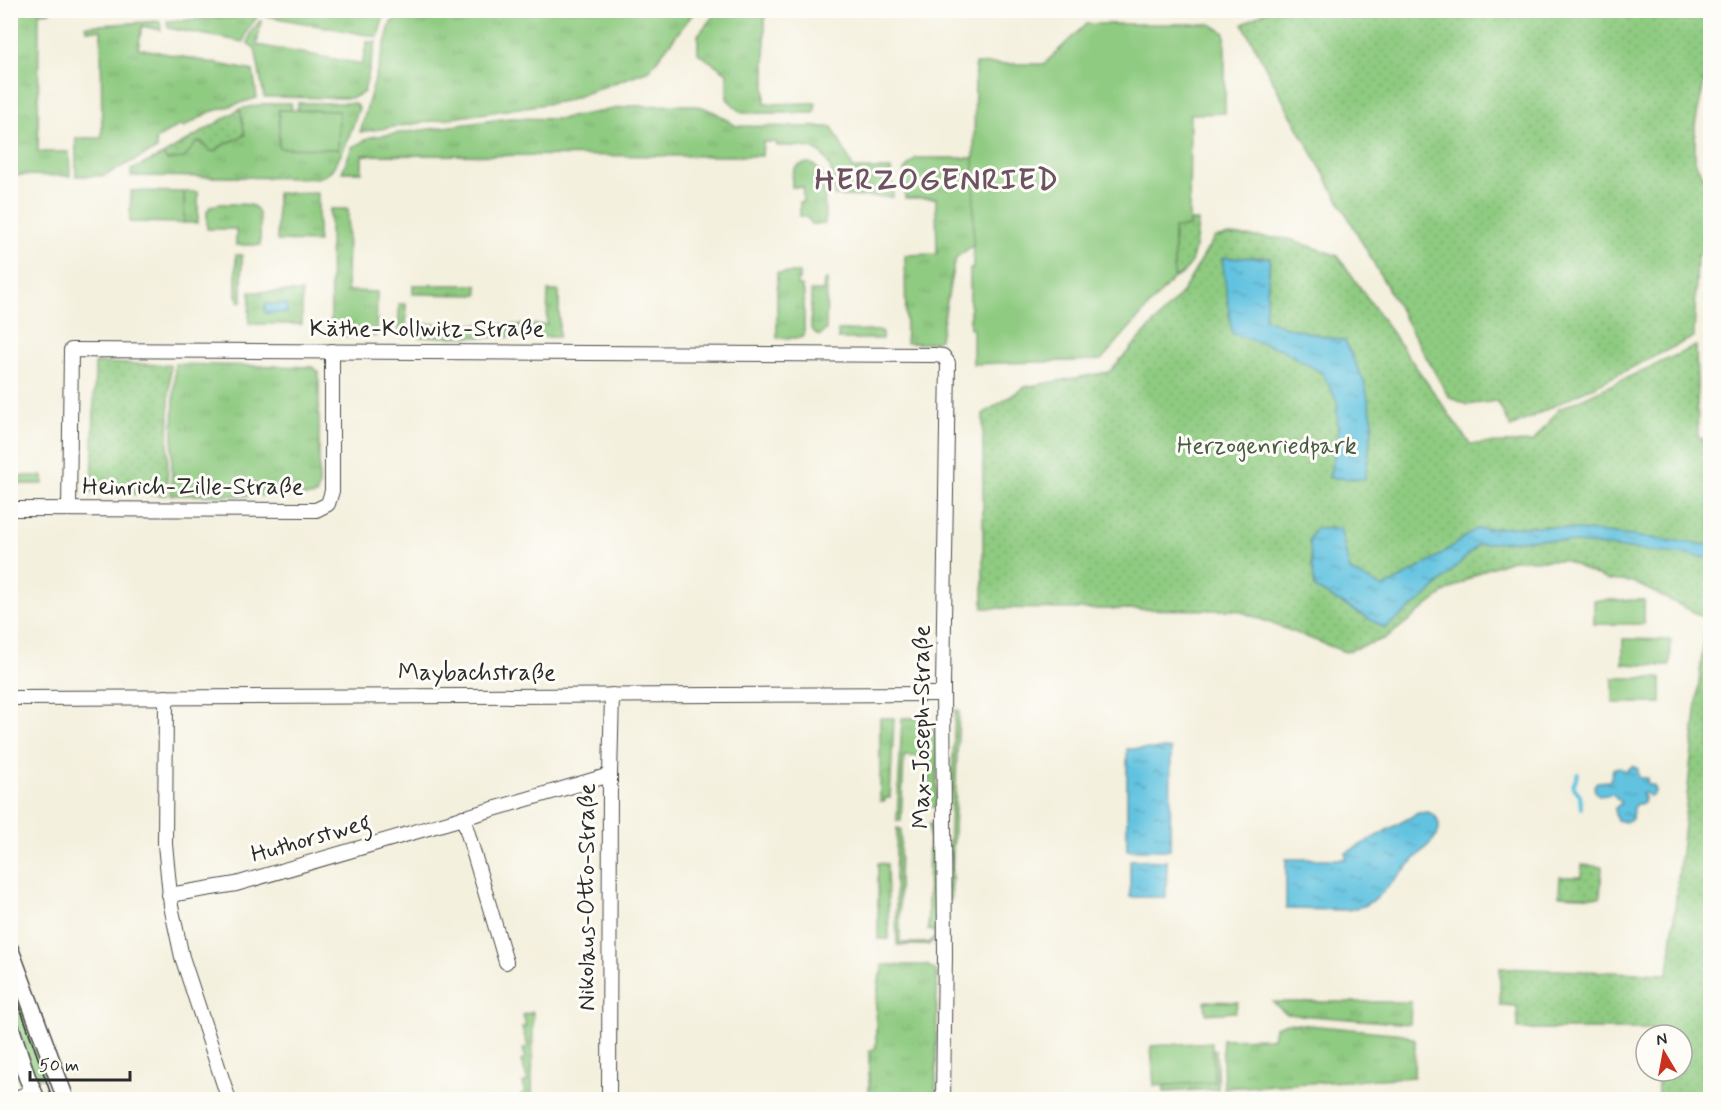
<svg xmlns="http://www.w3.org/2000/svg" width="1721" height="1110" font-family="Mynerve,sans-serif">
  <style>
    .grass { fill: url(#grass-tufts); stroke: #5d7b56; stroke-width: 1.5 }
    .park { fill: url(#park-dots); stroke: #5d7b56; stroke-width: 1.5 }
    .pitch { fill: #8fcb81; stroke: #5d7b56; stroke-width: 1.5 }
    .water { fill: url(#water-ripples); stroke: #467786; stroke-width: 1.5 }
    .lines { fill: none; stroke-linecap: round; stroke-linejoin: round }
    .stream { stroke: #62c3e0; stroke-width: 4 }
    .minor-casing { stroke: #494946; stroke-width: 16 }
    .tertiary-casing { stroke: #494946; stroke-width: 19 }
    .minor { stroke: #fff; stroke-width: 14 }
    .tertiary { stroke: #fff; stroke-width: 16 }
    .tram { stroke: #2b2b2b; stroke-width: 1.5 }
    .labels { text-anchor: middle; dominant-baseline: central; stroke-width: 6; stroke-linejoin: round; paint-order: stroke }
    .street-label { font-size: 24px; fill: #2b2b2b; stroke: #fdfcf7 }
    .park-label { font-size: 24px; fill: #495b45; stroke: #fdfcf7 }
    .district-label { font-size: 30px; font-weight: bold; letter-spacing: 1.5px; fill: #6d5362; stroke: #fdfcf7 }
  </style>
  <defs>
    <pattern id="grass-tufts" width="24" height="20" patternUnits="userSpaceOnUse" patternTransform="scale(1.5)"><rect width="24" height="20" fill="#8fcb81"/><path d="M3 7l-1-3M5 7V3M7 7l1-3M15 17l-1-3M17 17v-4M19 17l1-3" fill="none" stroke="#7cae70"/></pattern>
    <pattern id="park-dots" width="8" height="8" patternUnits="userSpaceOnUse" patternTransform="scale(1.5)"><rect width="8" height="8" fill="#8fcb81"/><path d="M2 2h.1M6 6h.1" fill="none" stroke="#7cae70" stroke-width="1.8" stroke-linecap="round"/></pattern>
    <pattern id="water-ripples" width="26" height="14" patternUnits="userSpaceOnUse" patternTransform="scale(1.5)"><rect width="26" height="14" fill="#62c3e0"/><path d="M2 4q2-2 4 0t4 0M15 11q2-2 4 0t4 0" fill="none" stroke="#519fb6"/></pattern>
  </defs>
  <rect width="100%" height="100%" fill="#fdfcf7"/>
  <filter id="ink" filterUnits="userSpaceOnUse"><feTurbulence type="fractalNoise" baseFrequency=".0167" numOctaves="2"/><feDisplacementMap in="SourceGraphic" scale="12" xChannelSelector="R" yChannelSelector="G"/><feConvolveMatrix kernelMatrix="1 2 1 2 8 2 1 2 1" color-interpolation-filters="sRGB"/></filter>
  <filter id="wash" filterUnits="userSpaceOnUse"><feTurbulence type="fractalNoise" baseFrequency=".008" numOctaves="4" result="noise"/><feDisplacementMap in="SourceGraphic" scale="24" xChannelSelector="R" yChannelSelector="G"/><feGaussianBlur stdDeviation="1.35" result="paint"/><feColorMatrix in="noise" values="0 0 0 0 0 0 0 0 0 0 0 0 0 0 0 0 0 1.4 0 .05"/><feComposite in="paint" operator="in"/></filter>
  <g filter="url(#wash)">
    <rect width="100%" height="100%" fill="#f4f0de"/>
    <g class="grass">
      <path d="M11,10H49L50,12L39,13L38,152H69L70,176L11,175Z"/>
      <path d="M416,10H695V11L649,70L565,101L360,132L391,22Z"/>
      <path d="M718,10L765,11V104L816,103L814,113H742L727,99V73L698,53V35Z"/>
      <path d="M293,11V10L385,11L378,37L266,16V14L291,13Z"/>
      <path d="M257,15V17L246,32L244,42L168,28L167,21Z"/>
      <path d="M160,21L161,30L142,26L138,48L253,71L257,98L210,112L182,128L180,125L156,139L157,149L103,176H76V138H102L101,30H86L85,26Z"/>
      <path d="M260,21H261L257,45L362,64L367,42H376L364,92L357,96L349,98L264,97L255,48L248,44L250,33Z"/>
      <path d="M291,103L292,110H279L338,149L339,111L297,110L298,103H354L359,108C353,125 341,163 327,174C323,177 318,178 313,178L131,176V170L163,155L167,160L197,142H202L205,147L216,151L221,146L245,135L240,109L263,104Z"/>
      <path d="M689,105L702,107L716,113L736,126L832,127L854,169H891L893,197L834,196C834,179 831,153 810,148C800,145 788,146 777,146L776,142H763L762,156L362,155V172H342L352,147L371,137L510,118L560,119L630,106Z"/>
      <path d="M916,158H975V244L957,257L954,263L940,339C931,345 917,343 906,343L905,255L937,254L936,198H905L904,170Z"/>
      <path d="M809,163C817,166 821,171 824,179L825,224H811L808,218L800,216V202H803V187H792C792,172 791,165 809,163Z"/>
      <rect x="184" y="192" width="14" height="31"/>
      <path d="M277,193H318V242L277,241Z"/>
      <path d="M220,204C263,204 260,202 260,245H236V229H207V211L211,206Z"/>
      <path d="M330,209H348L347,291L377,292L376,336H339L334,334L331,331Z"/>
      <path d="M236,255H242V302H238V297L236,296Z"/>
      <path d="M777,273H799V280H797V286H802V291L804,292V335L800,338H777Z"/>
      <path d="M824,280H827L826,330L819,336L811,329V291H823Z"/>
      <path d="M413,285H477L478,295L413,294Z"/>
      <path d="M548,291H559V337H417V324L547,325Z"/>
      <path d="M250,292H302V324H249Z"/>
      <path d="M399,304H406V337L399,336Z"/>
      <path d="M838,330L882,331V339H838Z"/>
      <path d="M175,364L312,367L319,372V487L316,495L311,496L171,495Z"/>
      <rect x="11" y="476" width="32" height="8"/>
      <path d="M955,710H959L951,900H947Z"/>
      <path d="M880,718H894L890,798H885V801H880Z"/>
      <path d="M902,718H919L937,732V807L929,806V757L904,756L901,821H897Z"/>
      <path d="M937,823L936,938L928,945H897L895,878L897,828L901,829L899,878L900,943H928L935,937L934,931L928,930L929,824Z"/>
      <path d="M878,863L887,864L889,939H878Z"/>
      <path d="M10,961L53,1074L33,1080L11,1012Z"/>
      <path d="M882,965H927L936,971L937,974L936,1099L869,1100V1052L876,1047V1005L880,974L883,973Z"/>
      <path d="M1205,1001L1238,1002L1235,1012L1206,1014Z"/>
      <path d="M1273,1002H1411L1410,1024L1286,1014Z"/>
      <path d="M533,1012L532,1099H522L521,1094L526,1093L523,1083L528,1081L521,1061L526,1059L523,1049L528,1047L522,1027L526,1026L523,1015Z"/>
      <path d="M1287,1023L1403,1034L1415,1040L1414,1077L1224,1088L1222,1039L1273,1038L1275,1027Z"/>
      <path d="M1212,1050H1216L1218,1089L1164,1092V1085L1214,1082Z"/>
    </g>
    <g class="park">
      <path d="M1268,10L1706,11V73L1695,125V163L1710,186V246L1697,256L1694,337L1511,427L1497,401L1467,405L1448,396L1287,108L1243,24Z"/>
      <path d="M240,109L245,135L221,146L216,151H210L202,142H197L184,158L167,160L163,155Z"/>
      <path d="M1189,221H1198C1196,239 1196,272 1174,278V227H1189Z"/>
      <path d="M1229,235L1290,239L1338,256L1470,444L1533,442L1559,409L1696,346L1698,437L1710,442V1099H1658V1078H1652V1071H1682V1035H1652L1651,1029H1518L1517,1006L1500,1005V968L1668,974L1706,618L1633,582L1607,580L1564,560H1512L1484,570L1444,593L1386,638L1345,652L1237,610L983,608V414L1025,387L1109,372L1182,293L1214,238Z"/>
      <path d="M95,363L170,365L167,495L92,493Z"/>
      <path d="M1582,865L1602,867L1600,897L1559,895L1560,877H1581Z"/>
    </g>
    <g class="pitch">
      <path d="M1086,24H1211L1225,33V113L1190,114L1189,227L1174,228V278L1101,360L973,364V329L970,328V269H973L975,64H1044Z"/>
      <path d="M279,110L339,111L338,149L279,148Z"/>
      <path d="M131,191L184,192V223L130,222Z"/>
      <rect x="1594" y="600" width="50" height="24"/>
      <path d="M1623,639L1671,640L1670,666L1623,664Z"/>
      <rect x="1613" y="678" width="48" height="25"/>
      <path d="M1212,1042L1214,1082L1154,1086L1151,1046Z"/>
    </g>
    <g class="water">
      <path d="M1270,257L1265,319L1289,328L1345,341L1365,384L1373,422L1365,479L1329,478L1338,437L1337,401L1322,373L1281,349L1232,334L1222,258Z"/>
      <rect x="265" y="304" width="22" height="9"/>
      <path d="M1543,526L1710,545V558L1541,539L1479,544L1427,596L1385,628L1315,588L1309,540L1315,529L1340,528L1350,571L1384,588L1434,559L1476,529Z"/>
      <path d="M1127,749H1171L1170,850H1127Z"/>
      <path d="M1633,766L1638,769V776L1640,778H1647L1648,785H1653L1656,790L1653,795L1649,796L1645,793L1642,794L1644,798V802L1640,804H1636L1633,808L1632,819L1625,822L1617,820L1615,814V808L1621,803L1613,794C1604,796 1595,798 1594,786L1597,782L1610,781L1613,769C1619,766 1621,767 1625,771Z"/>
      <path d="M1428,812C1439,816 1441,825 1437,836L1376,899L1363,906L1348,910L1286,909V859H1346V853L1418,813Z"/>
      <path d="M1130,860L1167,861L1166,897H1130Z"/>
    </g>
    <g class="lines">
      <path class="stream" d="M1578,774L1573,786L1580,795L1581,808"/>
    </g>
  </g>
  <g filter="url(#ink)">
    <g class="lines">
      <defs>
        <g id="minor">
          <path d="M10,509L316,510L328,504L332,491V351"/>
          <path d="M69,509L71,350L934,355L943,356L948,363L943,686L945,955L943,1100"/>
          <path d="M166,697L165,844L171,906L182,957L229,1100"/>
          <path d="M10,698L943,694"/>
          <path d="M463,817L506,962"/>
          <path d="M169,895L236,884L610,775"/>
          <path d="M16,1100L21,1096L34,1091"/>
          <path d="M609,1100L610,775L612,695"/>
        </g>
        <g id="tertiary">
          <path d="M10,949L66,1100"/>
          <path d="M10,1025L27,1077L37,1100"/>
        </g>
      </defs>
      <use href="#minor" class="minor-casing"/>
      <use href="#tertiary" class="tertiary-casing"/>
      <use href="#minor" class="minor"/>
      <use href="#tertiary" class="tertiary"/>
      <path class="tram" d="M10,979L53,1100"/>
    </g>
  </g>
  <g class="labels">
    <g class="street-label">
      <text x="427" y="329">Käthe-Kollwitz-Straße</text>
      <text x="193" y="487">Heinrich-Zille-Straße</text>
      <text x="477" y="673">Maybachstraße</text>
      <text transform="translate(922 727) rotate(-90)">Max-Joseph-Straße</text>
      <text transform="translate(311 839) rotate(-16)">Huthorstweg</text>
      <text transform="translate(587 897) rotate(-90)">Nikolaus-Otto-Straße</text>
    </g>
    <g class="park-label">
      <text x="1267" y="446">Herzogenriedpark</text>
    </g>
    <g class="district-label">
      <text x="937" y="180">HERZOGENRIED</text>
    </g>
  </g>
  <rect width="1721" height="1110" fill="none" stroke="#fdfcf7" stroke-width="36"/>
  <g transform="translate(1664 1053) rotate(350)"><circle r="28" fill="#fdfcf7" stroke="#a9a8a5" stroke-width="1.5"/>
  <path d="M0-4.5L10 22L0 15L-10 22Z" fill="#c8321e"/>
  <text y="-9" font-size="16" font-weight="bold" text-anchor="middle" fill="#2b2b2b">N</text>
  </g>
  <path d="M30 1071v9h100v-9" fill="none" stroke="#2b2b2b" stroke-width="3"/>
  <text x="39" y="1071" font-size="18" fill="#2b2b2b" stroke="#fdfcf7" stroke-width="4.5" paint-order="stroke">50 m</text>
</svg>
